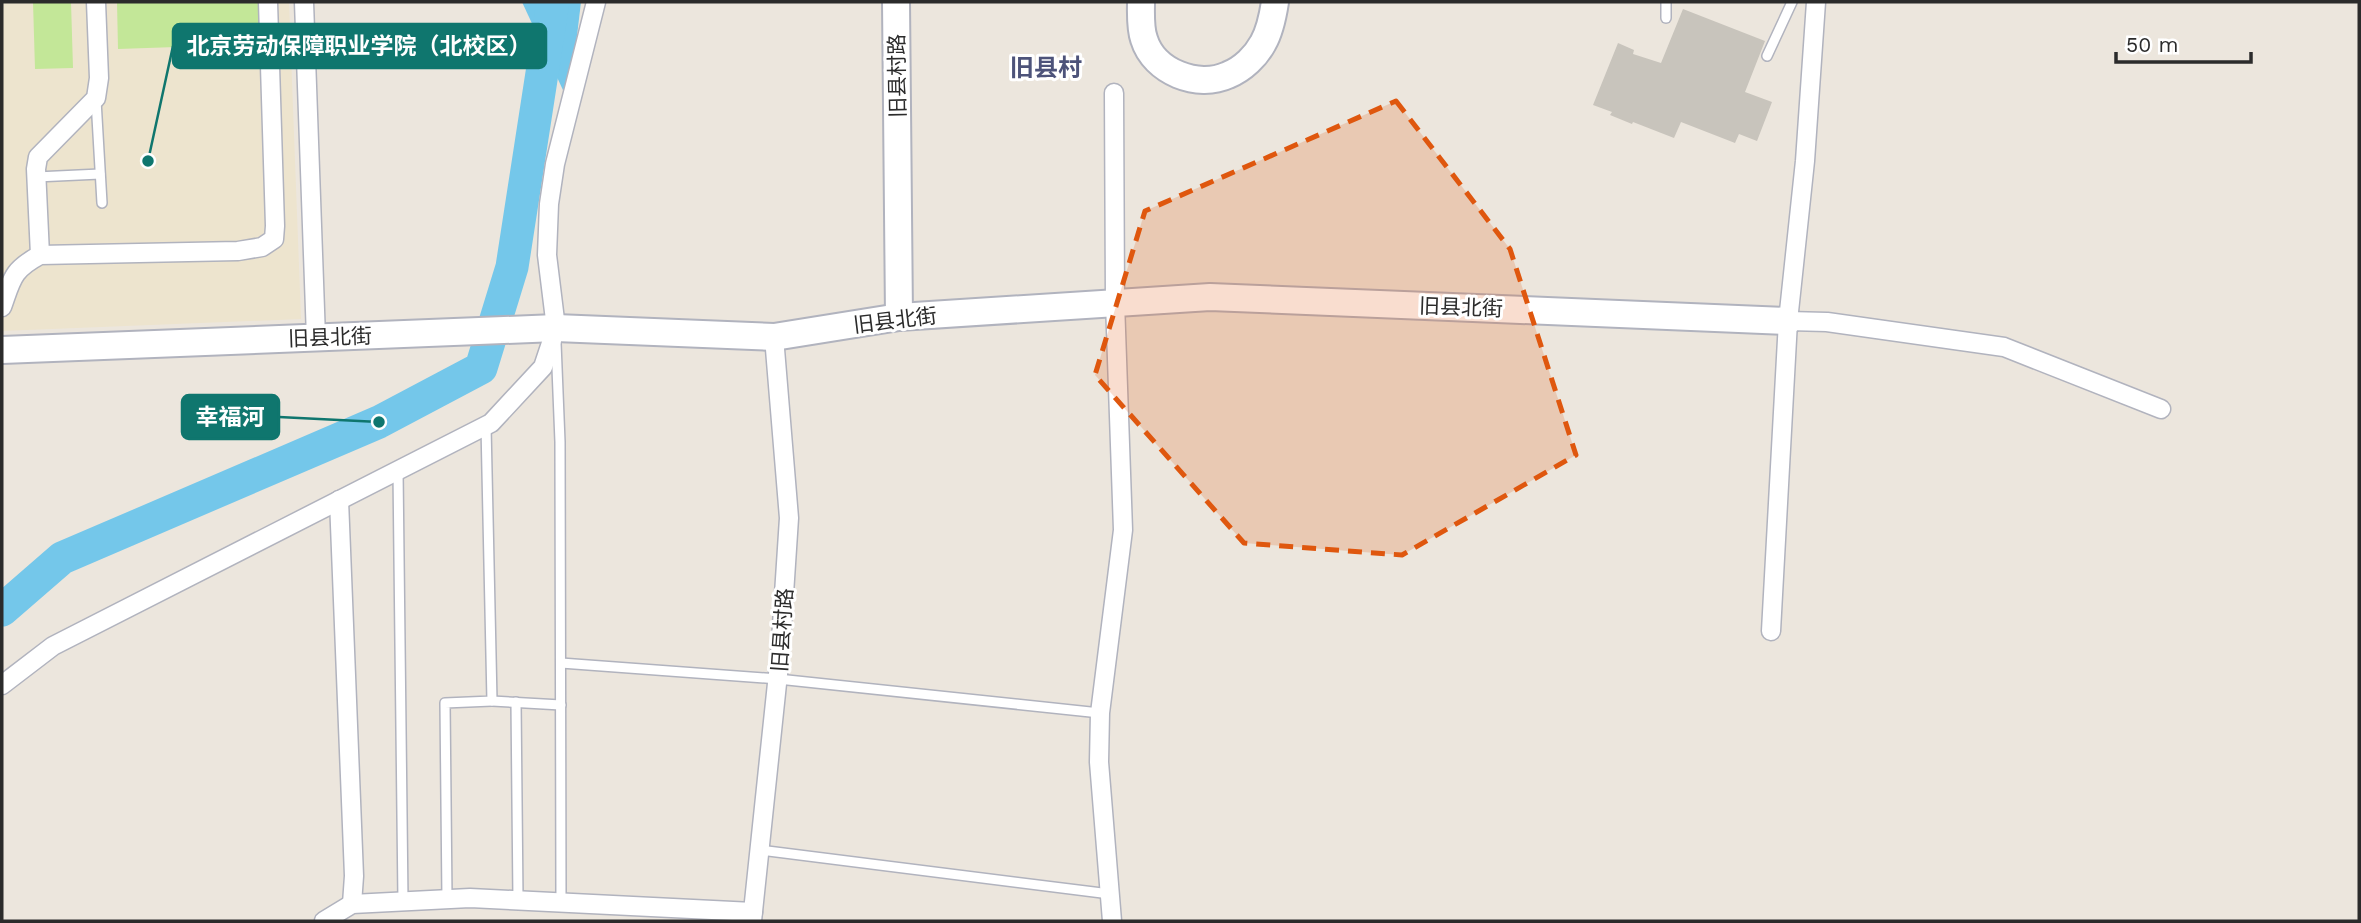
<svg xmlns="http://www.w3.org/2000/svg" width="2361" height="923" font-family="'Work Sans','Noto Sans SC',sans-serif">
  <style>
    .education { fill: #ede4ce }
    .pitch { fill: #c3e798 }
    .water { fill: #74c7ea }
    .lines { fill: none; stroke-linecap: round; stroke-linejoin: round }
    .river { stroke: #74c7ea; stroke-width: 33 }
    .building { fill: #c8c4bc }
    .lane-casing { stroke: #b1b3be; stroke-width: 12 }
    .street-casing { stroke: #b1b3be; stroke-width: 21 }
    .secondary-casing { stroke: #b1b3be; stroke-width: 30 }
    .lane { stroke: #fff; stroke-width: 9 }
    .street { stroke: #fff; stroke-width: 18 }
    .secondary { stroke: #fff; stroke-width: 26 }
    .marked { fill: #df570e; fill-opacity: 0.2; stroke: #df570e; stroke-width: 5; stroke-dasharray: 14 9; stroke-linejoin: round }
    .labels { text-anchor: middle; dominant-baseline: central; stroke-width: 6; stroke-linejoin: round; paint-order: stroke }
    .street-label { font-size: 21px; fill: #2b2b2b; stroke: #fff }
    .quarter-label { font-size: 24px; font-weight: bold; fill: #4d537a; stroke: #fff }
    .leader { fill: none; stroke: #0f766e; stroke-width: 2.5 }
    .callout-dot { fill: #0f766e; stroke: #fff; stroke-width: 2.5 }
    .callout { fill: #0f766e; stroke: #0f766e; stroke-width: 2.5 }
    .callout-label { font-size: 23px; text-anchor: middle; font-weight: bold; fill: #fff }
  </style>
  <rect width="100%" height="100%" fill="#ece6dd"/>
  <path class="education" d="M2,2H289L301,319L2,331Z"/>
  <g class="pitch">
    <path d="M33,2H71L73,68L35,69Z"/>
    <path d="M117,2H260L261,44L118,49Z"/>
  </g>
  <path class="water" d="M522,2H581L569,103Z"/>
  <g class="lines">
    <path class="river" d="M2,610L62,558L379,422L481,368L512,267L553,2"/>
  </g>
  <path class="building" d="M1683,9L1765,41L1745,92L1772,102L1757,141L1739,134L1735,143L1681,122L1674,138L1633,122L1632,124L1610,115L1612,112L1593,105L1618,43L1634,50L1633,54L1661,63Z"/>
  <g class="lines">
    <defs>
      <g id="lane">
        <path d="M1666,2V18"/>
        <path d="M1767,56L1792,2"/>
        <path d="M96,100L102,203"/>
        <path d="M36,177L100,174"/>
        <path d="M556,343L560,442L561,902"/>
        <path d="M398,471L403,901"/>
        <path d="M561,663L778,679L1100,713"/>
        <path d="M492,701L561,705"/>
        <path d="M516,702L518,900"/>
        <path d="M760,850L1110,894"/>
        <path d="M447,899L445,703L492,701L486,426"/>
      </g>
      <g id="street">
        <path d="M304,2L316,338"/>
        <path d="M40,255L36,169L38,157L96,98L99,78L96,2"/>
        <path d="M2,307C12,279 12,270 40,255L238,251L262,247L274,239L275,226L268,2"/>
        <path d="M1788,321L1827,322L2004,347L2161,409"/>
        <path d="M339,500L354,876L352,904"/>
        <path d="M1771,631L1788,321L1805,161L1816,2"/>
        <path d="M2,685L53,646L491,423L543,367L556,328L547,255L549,204L555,164L596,2"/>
        <path d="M324,921L352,904L470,898L753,912"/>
        <path d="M752,921L780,655L789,518L774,337"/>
        <path d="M1112,921L1099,762L1100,713L1123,530L1115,302L1114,93"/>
      </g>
      <g id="secondary">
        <path d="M896,2L899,317"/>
        <path d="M1141,2C1141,13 1140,28 1144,39C1154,72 1198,89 1228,75C1243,69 1256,56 1263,43C1270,31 1273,15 1275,2"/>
        <path d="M2,350L556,328L774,337L899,317L1210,297L1788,321"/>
      </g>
    </defs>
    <use href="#lane" class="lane-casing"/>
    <use href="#street" class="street-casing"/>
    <use href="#secondary" class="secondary-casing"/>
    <use href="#lane" class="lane"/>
    <use href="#street" class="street"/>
    <use href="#secondary" class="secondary"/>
  </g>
  <path class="marked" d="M1396,101L1510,249L1576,455L1402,555L1244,543L1095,375L1145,211Z"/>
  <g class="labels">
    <g class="street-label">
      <text transform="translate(897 76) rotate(-91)">旧县村路</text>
      <text transform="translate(1461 307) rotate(2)">旧县北街</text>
      <text transform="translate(895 320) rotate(-7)">旧县北街</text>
      <text transform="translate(330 337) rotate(-2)">旧县北街</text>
      <text transform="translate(782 630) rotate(-86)">旧县村路</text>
    </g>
    <g class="quarter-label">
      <text x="1046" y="68">旧县村</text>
    </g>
  </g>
  <path class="leader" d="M148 161L173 46M379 422L279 417"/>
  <g class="callout-dot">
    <circle cx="148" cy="161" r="7"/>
    <circle cx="379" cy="422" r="7"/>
  </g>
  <g class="callout">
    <rect x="173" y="24" width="373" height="44" rx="7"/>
    <rect x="182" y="395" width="97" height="44" rx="7"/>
  </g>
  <g class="callout-label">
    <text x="359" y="54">北京劳动保障职业学院（北校区）</text>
    <text x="230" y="425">幸福河</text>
  </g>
  <rect width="2361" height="923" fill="none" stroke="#2b2b2b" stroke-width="7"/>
  <path d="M2116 52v10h135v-10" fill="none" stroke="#2b2b2b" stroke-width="3.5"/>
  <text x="2126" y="52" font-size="21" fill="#2b2b2b" stroke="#ffffff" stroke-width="5" paint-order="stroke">50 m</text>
</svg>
